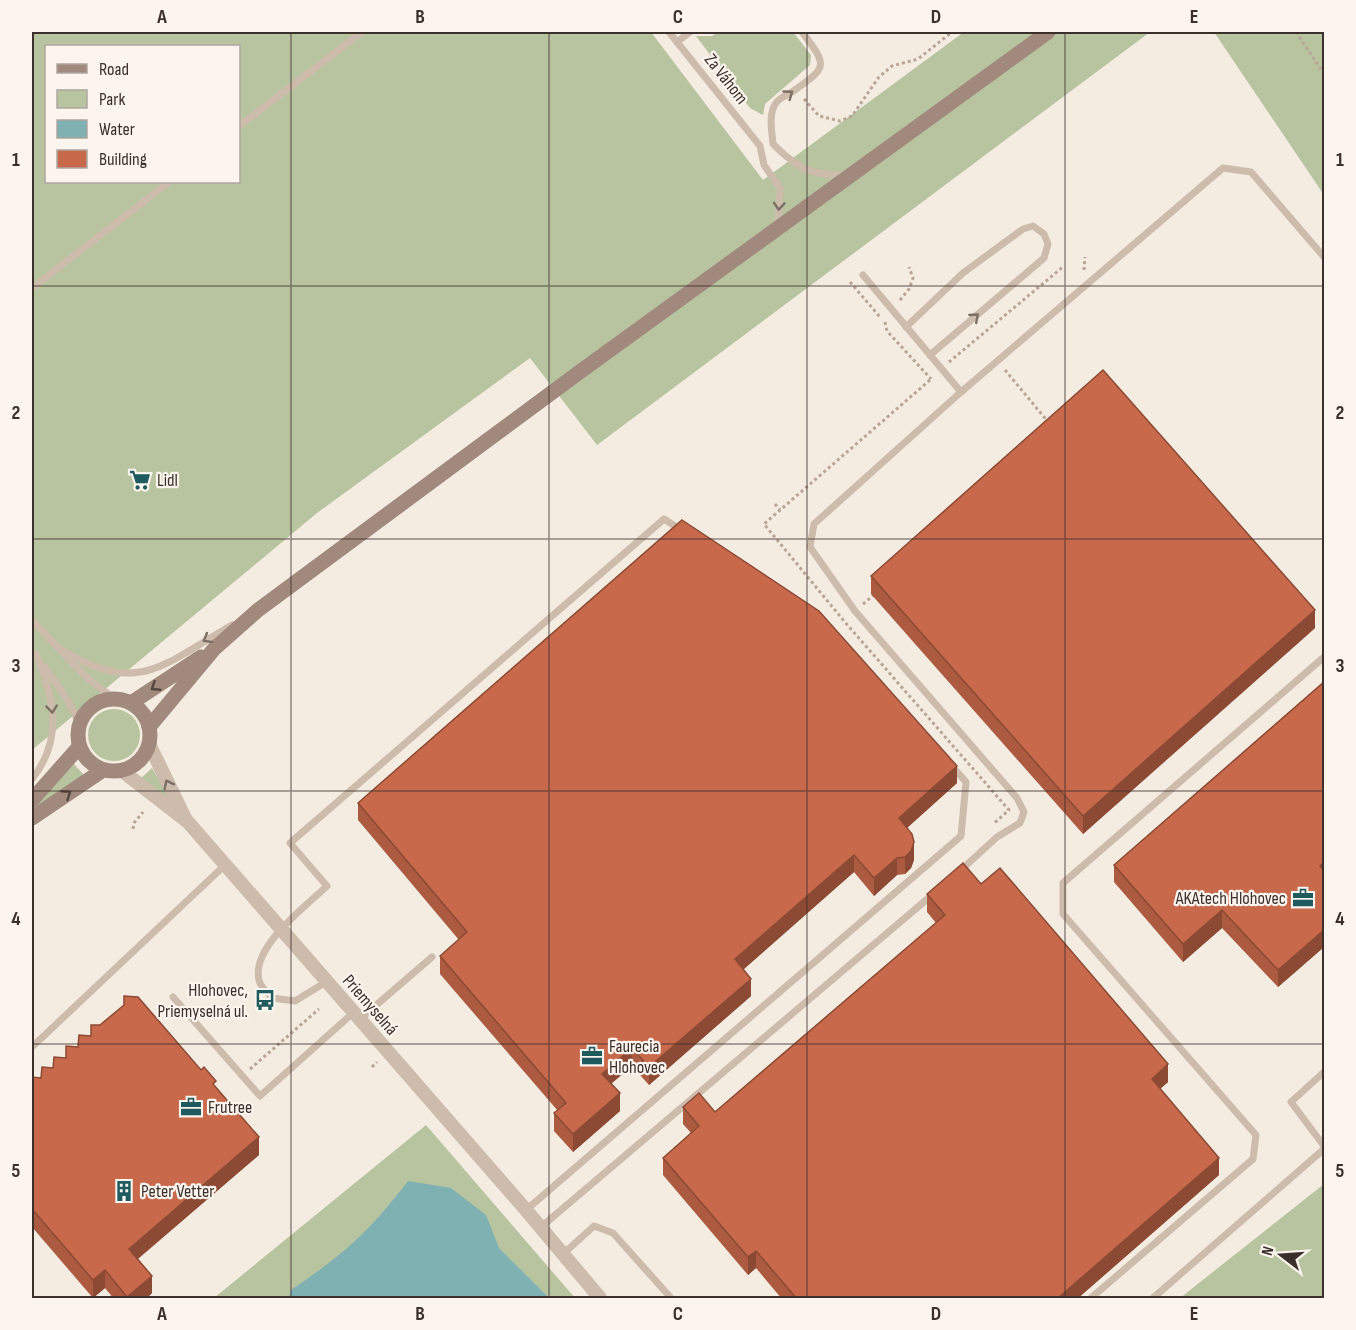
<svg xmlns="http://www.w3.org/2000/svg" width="1356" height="1330" font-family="'Sofia Sans Condensed',sans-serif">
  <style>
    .green { fill: #b8c4a0; fill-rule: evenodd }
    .water { fill: #7fb0b2 }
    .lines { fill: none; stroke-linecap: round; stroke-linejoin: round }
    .path { stroke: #b9a596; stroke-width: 3; stroke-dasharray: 3 3; stroke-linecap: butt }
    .service { stroke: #cdbbac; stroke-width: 7 }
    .minor { stroke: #cdbbac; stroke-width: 14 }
    .secondary { stroke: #a18a7d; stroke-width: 15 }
    .wall { fill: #ac5a40 }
    .shaded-wall { fill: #8c4a34 }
    .building { fill: #c8694b; stroke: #8c4a34; stroke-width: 1.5 }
    .oneway { stroke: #7d6f65 }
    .oneway2 { stroke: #544640 }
    .grid { fill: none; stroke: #3b302b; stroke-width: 1.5; stroke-opacity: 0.55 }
    .labels { text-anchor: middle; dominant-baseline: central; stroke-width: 4.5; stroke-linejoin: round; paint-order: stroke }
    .street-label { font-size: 18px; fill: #3b302b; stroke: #fbf5ee }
    .poi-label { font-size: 18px; fill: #3b302b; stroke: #fbf5ee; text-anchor: start }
    .neatline { fill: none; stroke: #3b302b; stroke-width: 2 }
    .grid-label { font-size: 20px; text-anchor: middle; font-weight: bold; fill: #3b302b }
  </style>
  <rect width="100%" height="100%" fill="#f4ebe1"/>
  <g class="green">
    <path d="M32,32H651L763,180L964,32H1150L597,445L530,358L317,513L32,750ZM46,46H238V182H46Z"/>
    <path d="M718,32H793L811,55L810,65L765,104L763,115L750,108L696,36H712Z"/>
    <path d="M1214,32H1324V195Z"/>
    <circle cx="114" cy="735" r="26"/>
    <path d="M73,763L84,775L32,811V809Z"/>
    <path d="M152,768L178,812L140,779Z"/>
    <path d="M426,1125L575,1298H214Z"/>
    <path d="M1324,1184V1298H1180Z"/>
  </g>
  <path class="water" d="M408,1181L451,1188L486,1215L499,1248L549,1298H289L291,1290C343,1255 370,1231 408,1181Z"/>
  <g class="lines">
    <g class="path">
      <path d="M1296,32L1324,74"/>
      <path d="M804,99L819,116L840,121L852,116L879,77L892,66L918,59L952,32"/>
      <path d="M1084,270L1085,257"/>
      <path d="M850,282L880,317"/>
      <path d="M900,300L909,289L913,278L909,267"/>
      <path d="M885,322L887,331L931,379"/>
      <path d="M949,362L1064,266"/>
      <path d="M1005,370L1049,423"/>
      <path d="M930,380L764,524L844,621L1009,810L993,824"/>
      <path d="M775,504L780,510"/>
      <path d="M863,604L874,595"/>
      <path d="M133,829L134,823L143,812"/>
      <path d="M372,1067L377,1062"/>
      <path d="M250,1069L319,1009"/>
    </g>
    <g class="service">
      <path d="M669,32L760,146L764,165L780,188L778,226"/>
      <path d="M802,32C829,67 827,67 792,92C787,95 779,98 776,103C768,114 772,132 773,144C799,170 810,174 847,176"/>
      <path d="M677,42L690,32"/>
      <path d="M238,127L362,32"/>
      <path d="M863,275L961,392"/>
      <path d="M32,288L169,182"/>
      <path d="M906,327L963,273L1023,229L1033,226L1044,234L1048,244L1044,258L930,355"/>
      <path d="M32,620L87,678L115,699"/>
      <path d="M57,647C138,697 159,667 232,625"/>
      <path d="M45,667L67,699L79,723"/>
      <path d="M32,779C64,739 54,697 36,654"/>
      <path d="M961,870L997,837L1020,823L1024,812L1017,798L855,611L810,547L814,524L961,392L1223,168L1251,172L1324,257"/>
      <path d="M326,982L295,1001L272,998C268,993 260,987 259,980C251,947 305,907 327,886L290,843L664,519L681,530"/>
      <path d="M173,997L260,1096L353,1013"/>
      <path d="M359,1020L432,957"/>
      <path d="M32,1047L225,865"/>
      <path d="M1324,1072L1291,1102L1324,1146"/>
      <path d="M526,1210L961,836L966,782L952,766"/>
      <path d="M541,1227L932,895"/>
      <path d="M563,1254L594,1226L613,1233L671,1298"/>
      <path d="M1091,1298L1253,1159L1256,1135L1063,914V883L1324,657"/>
      <path d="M1153,1298L1324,1149"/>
    </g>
    <g class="minor">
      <path d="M149,744L185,818"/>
      <path d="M121,770L188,822L526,1210L600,1298"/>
    </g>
    <g class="secondary">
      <circle cx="114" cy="735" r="36"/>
      <path d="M131,703L201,657"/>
      <path d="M149,727L214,649L258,610L581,371L1048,32"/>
      <path d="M32,800L79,747"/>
      <path d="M32,818L103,770"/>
    </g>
  </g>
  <g class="wall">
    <path d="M871,576L1315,628L1083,834L871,594Z"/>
    <path d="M1324,682V947L1278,987L1222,928L1183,962L1114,882V865Z"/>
    <path d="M957,783L907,828L914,860L911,868L905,874L897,875L874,896L854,872L743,969L751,996L649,1085L632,1066L611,1084L620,1111L573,1152L554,1131V1113L558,1111L440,974V956L459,940L358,820V803Z"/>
    <path d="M981,884L1168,1082L1160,1089L1219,1175L1077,1299H782L756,1268L748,1275L663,1175V1158L691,1133L683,1124V1107L715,1112L936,923L927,912V894Z"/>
    <path d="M100,1025L216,1087L259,1155L138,1259L152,1293L146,1299H114L105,1288L93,1298L32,1227V1077L41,1078L78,1047Z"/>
  </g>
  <g class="shaded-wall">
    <path d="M1315,610V628L1083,834V816Z"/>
    <path d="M957,766V783L899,835V818Z"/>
    <path d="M914,842V860L911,868L905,874V857Z"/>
    <path d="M854,855V872L735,977V959Z"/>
    <path d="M897,858V875L874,896V878Z"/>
    <path d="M1324,862V880L1320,866Z"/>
    <path d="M1222,910V928L1183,962V944Z"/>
    <path d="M1324,930V947L1278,987V970Z"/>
    <path d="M751,979V996L649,1085V1067Z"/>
    <path d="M632,1048V1066L602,1091V1074Z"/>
    <path d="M1168,1064V1082L1152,1096V1079Z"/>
    <path d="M620,1093V1111L573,1152V1134Z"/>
    <path d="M259,1137V1155L129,1266V1249Z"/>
    <path d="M1219,1158V1175L1077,1299H1057Z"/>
    <path d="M756,1251V1268L748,1275V1257Z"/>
    <path d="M105,1270V1288L93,1298V1280Z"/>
    <path d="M152,1276V1293L146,1299H127V1297Z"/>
  </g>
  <g class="building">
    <path d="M1103,370L1315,610L1083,816L871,576Z"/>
    <path d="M682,520L819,611L957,766L899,818L912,834L914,842L911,851L905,857L897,858L874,878L854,855L735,959L751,979L649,1067L632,1048L602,1074L620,1093L573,1134L554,1113L566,1103L440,956L467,932L358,803Z"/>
    <path d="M1324,682V862L1320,866L1324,871V930L1278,970L1222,910L1183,944L1114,865Z"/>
    <path d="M963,863L981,884L1000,868L1168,1064L1152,1079L1219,1158L1057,1299H797L756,1251L748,1257L663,1158L699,1126L683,1107L699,1093L715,1112L945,915L927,894Z"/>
    <path d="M124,996L138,997L201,1070L204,1067L216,1081L213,1084L259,1137L129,1249L152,1276L127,1297L105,1270L93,1280L32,1209V1077L41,1078L42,1067L53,1068L54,1057L66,1058V1046L78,1047L79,1035L91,1036V1025H100L124,1005Z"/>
  </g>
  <defs><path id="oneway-chevron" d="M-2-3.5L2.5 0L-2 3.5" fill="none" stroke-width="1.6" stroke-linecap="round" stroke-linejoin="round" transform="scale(1.5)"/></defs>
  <g class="oneway">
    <use href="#oneway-chevron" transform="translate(789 94) rotate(-36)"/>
    <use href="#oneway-chevron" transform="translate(779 206) rotate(94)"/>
    <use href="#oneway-chevron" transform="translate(975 317) rotate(-41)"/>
    <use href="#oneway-chevron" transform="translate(207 639) rotate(150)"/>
    <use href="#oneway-chevron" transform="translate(52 709) rotate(84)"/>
    <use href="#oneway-chevron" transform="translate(168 784) rotate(-117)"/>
  </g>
  <g class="oneway2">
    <use href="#oneway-chevron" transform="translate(155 687) rotate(147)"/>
    <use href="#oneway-chevron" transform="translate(67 794) rotate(-34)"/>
  </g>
  <path class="grid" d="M291,32V1298M549,32V1298M807,32V1298M1065,32V1298M32,286H1324M32,539H1324M32,791H1324M32,1044H1324"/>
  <defs>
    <symbol id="supermarket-bare" viewBox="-9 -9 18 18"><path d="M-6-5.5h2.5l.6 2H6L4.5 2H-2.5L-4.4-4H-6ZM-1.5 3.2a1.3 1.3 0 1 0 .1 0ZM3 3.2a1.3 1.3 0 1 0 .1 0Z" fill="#1f5a5e" stroke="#fbf5ee" stroke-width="2.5" paint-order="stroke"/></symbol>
    <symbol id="office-bare" viewBox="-9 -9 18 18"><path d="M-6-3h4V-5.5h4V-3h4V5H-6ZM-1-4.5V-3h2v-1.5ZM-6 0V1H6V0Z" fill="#1f5a5e" stroke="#fbf5ee" stroke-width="2.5" paint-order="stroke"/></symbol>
    <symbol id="bus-bare" viewBox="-9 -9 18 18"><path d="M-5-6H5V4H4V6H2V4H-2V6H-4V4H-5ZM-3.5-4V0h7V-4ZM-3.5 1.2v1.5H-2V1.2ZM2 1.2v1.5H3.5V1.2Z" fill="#1f5a5e" stroke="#fbf5ee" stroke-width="2.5" paint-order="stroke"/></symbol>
    <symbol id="building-bare" viewBox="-9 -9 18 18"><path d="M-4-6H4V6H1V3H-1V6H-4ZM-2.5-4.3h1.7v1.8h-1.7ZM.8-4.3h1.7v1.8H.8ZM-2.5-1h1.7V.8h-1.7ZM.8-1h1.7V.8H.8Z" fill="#1f5a5e" stroke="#fbf5ee" stroke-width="2.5" paint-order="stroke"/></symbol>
  </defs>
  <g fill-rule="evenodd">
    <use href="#supermarket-bare" x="125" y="465" width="30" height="30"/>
    <use href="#office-bare" x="1288" y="883" width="30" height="30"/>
    <use href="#bus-bare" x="250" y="985" width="30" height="30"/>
    <use href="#office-bare" x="577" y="1041" width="30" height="30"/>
    <use href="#office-bare" x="176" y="1092" width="30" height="30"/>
    <use href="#building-bare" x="109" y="1176" width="30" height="30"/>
  </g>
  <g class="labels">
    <g class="street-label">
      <text transform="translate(726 79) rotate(52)">Za Váhom</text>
      <text transform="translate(370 1005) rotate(49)">Priemyselná</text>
    </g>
    <g class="poi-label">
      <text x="157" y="480">Lidl</text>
      <text x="1286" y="898" text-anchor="end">AKAtech Hlohovec</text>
      <text x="248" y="990" text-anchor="end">Hlohovec,<tspan x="248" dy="21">Priemyselná ul.</tspan></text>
      <text x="609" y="1046">Faurecia<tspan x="609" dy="21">Hlohovec</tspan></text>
      <text x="208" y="1107">Frutree</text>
      <text x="141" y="1191">Peter Vetter</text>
    </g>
  </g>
  <rect width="1356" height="1330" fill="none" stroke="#fbf5ee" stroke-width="66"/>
  <rect x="45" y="45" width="195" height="138" fill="#fbf5ee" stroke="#aea6a0" stroke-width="1.5"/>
  <rect x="57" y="64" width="30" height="9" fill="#a18a7d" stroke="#aea6a0" stroke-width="1.5"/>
  <text x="99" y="75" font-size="18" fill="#3b302b">Road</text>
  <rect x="57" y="90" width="30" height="18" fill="#b8c4a0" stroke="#aea6a0" stroke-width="1.5"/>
  <text x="99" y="105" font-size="18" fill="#3b302b">Park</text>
  <rect x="57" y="120" width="30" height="18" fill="#7fb0b2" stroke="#aea6a0" stroke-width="1.5"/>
  <text x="99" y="135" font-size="18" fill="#3b302b">Water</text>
  <rect x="57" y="150" width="30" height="18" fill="#c8694b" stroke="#aea6a0" stroke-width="1.5"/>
  <text x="99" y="165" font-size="18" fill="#3b302b">Building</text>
  <g transform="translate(1281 1255) rotate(287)" stroke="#fbf5ee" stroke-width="4.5" paint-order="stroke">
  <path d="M0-4.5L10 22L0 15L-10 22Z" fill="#3b302b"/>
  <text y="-9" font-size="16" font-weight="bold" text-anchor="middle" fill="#3b302b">N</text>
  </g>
  <rect x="33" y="33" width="1290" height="1264" class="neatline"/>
  <g class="grid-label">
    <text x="162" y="23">A</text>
    <text x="420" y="23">B</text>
    <text x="678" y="23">C</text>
    <text x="936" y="23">D</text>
    <text x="1194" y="23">E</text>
    <text x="16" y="166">1</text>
    <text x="1340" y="166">1</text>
    <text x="16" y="419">2</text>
    <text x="1340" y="419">2</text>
    <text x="16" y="672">3</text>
    <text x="1340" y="672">3</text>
    <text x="16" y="925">4</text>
    <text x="1340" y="925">4</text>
    <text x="16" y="1177">5</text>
    <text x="1340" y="1177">5</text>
    <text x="162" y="1320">A</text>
    <text x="420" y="1320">B</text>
    <text x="678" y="1320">C</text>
    <text x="936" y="1320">D</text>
    <text x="1194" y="1320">E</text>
  </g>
</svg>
